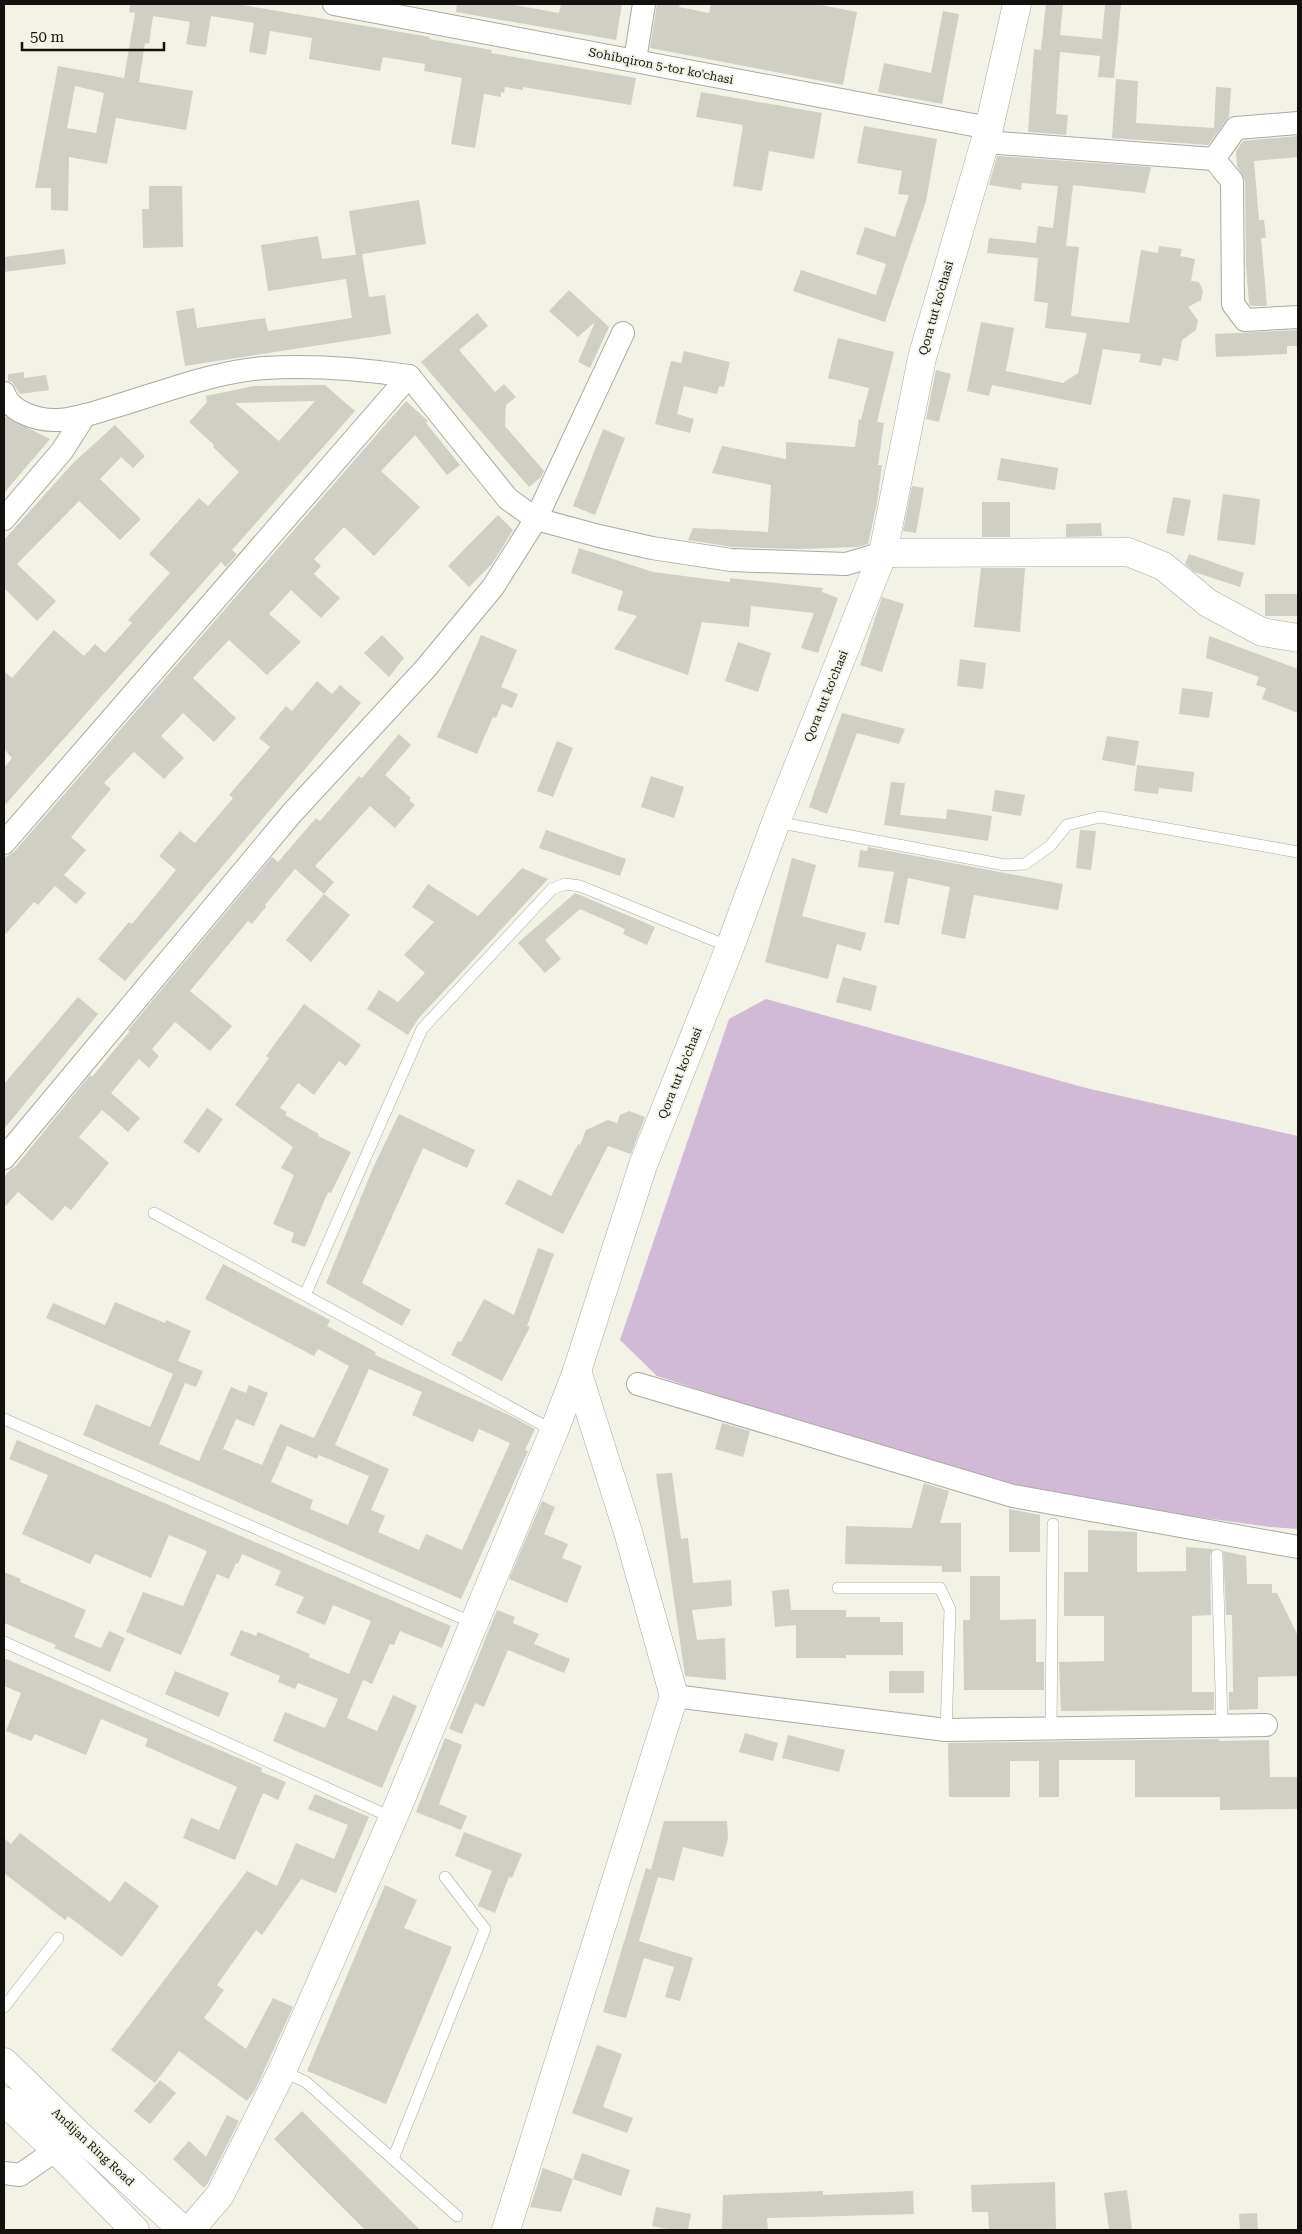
<svg xmlns="http://www.w3.org/2000/svg" width="1302" height="2234" font-family="'Roboto Serif',serif">
  <style>
    .green { fill: #d1bad6 }
    .building { fill: #d0cfc5; fill-rule: evenodd }
    .lines { fill: none; stroke-linecap: round; stroke-linejoin: round }
    .service-casing { stroke: #abaaa0; stroke-width: 12 }
    .minor-casing { stroke: #abaaa0; stroke-width: 24 }
    .tertiary-casing { stroke: #abaaa0; stroke-width: 29 }
    .trunk-casing { stroke: #abaaa0; stroke-width: 29 }
    .service { stroke: #fff; stroke-width: 11 }
    .minor { stroke: #fff; stroke-width: 22 }
    .tertiary { stroke: #fff; stroke-width: 28 }
    .trunk { stroke: #fff; stroke-width: 28 }
    .labels { text-anchor: middle; dominant-baseline: central; stroke-width: 4; stroke-linejoin: round; paint-order: stroke }
    .street-label { font-size: 12px; fill: #12110e; stroke: #f3f2e7 }
  </style>
  <rect width="100%" height="100%" fill="#f3f2e7"/>
  <path class="green" d="M766,999L1086,1088L1298,1136V1529L1270,1527L1017,1492L657,1376L620,1340L729,1019Z"/>
  <g class="building">
    <path d="M130,4H237L430,37L429,39L492,50L491,53L636,78L631,105L523,87V90L505,87L504,93L501,92V97L484,94L475,148L451,144L462,78L424,71L425,64L383,57L380,71L309,59L312,38L270,31L266,55L249,52L254,23L211,16L206,47L190,45L186,44L190,22L153,16L149,44L145,43L139,82L193,91L186,130L116,118L107,164L69,157L68,211L51,210V188H35L58,66L124,78L135,13L129,12ZM75,86L104,93L96,133L67,128Z"/>
    <path d="M457,4H509L559,13L561,4H622L616,40L456,12Z"/>
    <path d="M657,4H680L679,7L709,13L711,4H816L857,12L843,85L650,48Z"/>
    <path d="M1046,4H1063L1060,35L1102,39L1105,4H1121L1114,78L1098,77L1100,56L1060,52L1056,114L1068,115L1066,135L1028,132L1034,49L1041,50Z"/>
    <path d="M943,11L959,14L942,104L878,92L884,63L931,73Z"/>
    <path d="M1116,79L1138,81L1136,123L1214,128L1216,87L1231,88L1229,117L1208,145L1112,138Z"/>
    <path d="M701,92L822,113L814,159L769,151L762,191L733,186L743,125L696,117Z"/>
    <path d="M864,126L937,139L926,201L885,322L793,291L801,270L876,295L886,264L856,254L865,227L895,237L909,195L898,194L902,171L857,163Z"/>
    <path d="M1298,136V157L1254,161L1259,220H1264L1266,238H1261L1267,306H1251L1249,304L1246,265L1245,181L1237,166L1236,151L1243,141Z"/>
    <path d="M997,156L1151,167L1145,193L1073,185L1066,246L1079,247L1071,316L1129,323L1141,250L1158,253L1159,246L1182,249L1180,256L1195,259L1191,281L1199,282L1203,291L1201,300L1188,307L1198,320L1196,330L1182,340L1178,361L1163,358L1161,366L1139,362L1141,354L1103,349L1091,405L992,385L989,396L967,391L981,322L1014,328L1006,371L1063,383L1078,373L1087,333L1045,328L1048,303L1034,301L1038,258L987,253L989,238L1036,243L1038,226L1053,228L1058,186L1022,183L1021,190L989,185Z"/>
    <path d="M149,186H182L183,247L143,248L142,209H149Z"/>
    <path d="M419,200L426,244L356,255L349,211Z"/>
    <path d="M318,236L322,259L362,254L369,297L385,295L391,334L185,366L176,311L194,308L197,328L265,318L268,331L352,318L346,279L268,291L261,245Z"/>
    <path d="M64,249L66,264L4,272V257Z"/>
    <path d="M569,290L609,327L590,368L578,362L595,322L578,337L549,311Z"/>
    <path d="M477,313L488,326L459,350L495,392L504,384L516,397L506,405L505,426L544,471L541,477L529,487L421,362Z"/>
    <path d="M1298,330V346H1287V354L1216,357L1215,334Z"/>
    <path d="M838,338L894,352L877,422L884,423L878,465H882L877,503L868,544L858,547L798,549L732,547L688,540L693,528L768,532L771,485L712,473L722,446L786,459V442L855,447L859,419L861,420L869,388L828,378Z"/>
    <path d="M684,351L730,362L724,387L719,386L717,394L684,386L677,414L694,419L690,433L655,424L671,361L681,363Z"/>
    <path d="M936,370L951,374L939,422L926,419Z"/>
    <path d="M24,372V378L46,375L49,390L20,394L12,382L8,381V374Z"/>
    <path d="M325,385L355,411L232,550L237,554L226,567L221,562L4,806V768L12,758L4,749V671L12,678L54,630L84,656L95,644L105,653L132,623L128,620L170,573L149,554L199,498L208,506L239,472L213,447L214,445L189,422L207,402L206,396L253,386ZM315,401L279,441L235,403Z"/>
    <path d="M406,401L428,421L426,423L460,465L447,475L415,435L381,471L420,507L374,556L344,527L314,559L321,566L314,574L340,598L321,618L291,590L269,614L301,642L267,675L229,640L193,678L236,718L214,742L183,713L161,736L184,758L164,779L134,752L104,783L111,789L71,837L86,850L64,875L86,893L76,904L55,886L38,905L34,902L4,936V858L14,852Z"/>
    <path d="M4,416L50,439L4,493Z"/>
    <path d="M115,425L145,456L133,468L121,457L100,479L141,519L120,540L79,501L17,564L56,601L37,621L4,588V540L73,463Z"/>
    <path d="M603,429L625,438L595,515L573,506Z"/>
    <path d="M1001,458L1058,468L1055,490L997,480Z"/>
    <path d="M912,486L924,488L916,533L903,531Z"/>
    <path d="M1223,494L1260,499L1255,545L1217,540Z"/>
    <path d="M1173,497L1191,500L1184,536L1166,533Z"/>
    <rect x="982" y="502" width="28" height="35"/>
    <path d="M498,515L513,530L492,564L469,587L448,566Z"/>
    <path d="M1101,523L1102,536L1066,537V524Z"/>
    <path d="M579,548L653,572L730,582V578L823,588L822,592L838,598L818,653L801,648L814,613L751,606L749,627L702,622L688,675L614,649L637,616L617,610L623,591L571,573Z"/>
    <path d="M1189,554L1244,573L1240,587L1194,572L1185,564Z"/>
    <path d="M981,568H1025L1020,632L974,627Z"/>
    <rect x="1265" y="594" width="33" height="22"/>
    <path d="M882,597L904,604L882,672L860,665Z"/>
    <path d="M382,635L404,658L389,677L364,653Z"/>
    <path d="M481,635L517,650L501,687L518,694L512,708L502,704L496,718L493,717L477,754L437,737Z"/>
    <path d="M1209,636L1298,669V713L1262,699L1266,688L1256,685L1259,677L1206,658Z"/>
    <path d="M738,642L771,653L758,692L725,681Z"/>
    <path d="M960,659L986,663L983,689L957,686Z"/>
    <path d="M317,681L332,694L340,685L361,703L125,981L98,959L129,922L132,924L176,870L159,856L180,831L195,843L233,798L229,795L270,747L259,738L286,706L292,711Z"/>
    <path d="M1182,688L1213,692L1209,718L1179,714Z"/>
    <path d="M842,713L905,729L899,744L857,733L827,814L809,807Z"/>
    <path d="M399,734L411,745L385,775L411,798L409,800L415,805L395,828L370,806L315,866L334,882L324,894L295,869L265,905L266,907L252,924L248,921L190,991L232,1026L225,1034L210,1051L175,1022L152,1049L159,1056L149,1068L139,1059L111,1093L140,1118L128,1132L102,1110L79,1137L109,1163L71,1210L65,1206L52,1221L18,1192L4,1208V1177L11,1169L16,1166L90,1075L92,1077L130,1031L128,1030L272,857L278,862L316,818L320,821L359,776L362,778Z"/>
    <path d="M1107,736L1139,741L1135,766L1102,760Z"/>
    <path d="M557,741L573,748L553,797L537,791Z"/>
    <path d="M1137,765L1194,772L1192,792L1159,788L1158,794L1134,791Z"/>
    <path d="M651,776L684,787L674,818L641,807Z"/>
    <path d="M891,782L905,783L900,815L946,819L947,809L992,816L988,841L884,825Z"/>
    <path d="M995,790L1025,795L1021,816L992,811Z"/>
    <path d="M546,830L626,859L620,876L539,848Z"/>
    <path d="M1080,830L1096,831L1091,870L1076,868Z"/>
    <path d="M868,847L1063,884L1058,910L974,895L965,939L941,934L950,887L908,878L899,925L884,922L894,872L858,867L860,850L867,851Z"/>
    <path d="M792,858L816,865L802,916L866,933L861,951L837,944L828,979L765,962Z"/>
    <path d="M522,868L548,879L418,1019L408,1035L367,1009L379,990L398,1002L425,973L404,955L434,922L412,907L428,884L478,916Z"/>
    <path d="M575,893L655,927L647,945L623,934L625,929L580,909L545,940L561,959L545,973L518,943Z"/>
    <path d="M324,894L350,915L311,962L286,940Z"/>
    <path d="M843,977L877,986L871,1011L836,1002Z"/>
    <path d="M78,997L98,1014L4,1129V1084Z"/>
    <path d="M304,1004L361,1045L346,1066L339,1061L314,1095L298,1083L280,1108L287,1112L285,1115L319,1134L318,1136L351,1152L331,1193L328,1192L305,1247L291,1242L294,1233L273,1224L294,1175L281,1168L293,1147L235,1105L269,1058L266,1056Z"/>
    <path d="M207,1108L223,1119L199,1153L183,1142Z"/>
    <path d="M629,1111L645,1117L631,1154L608,1146L563,1234L505,1204L518,1179L551,1196L578,1144L580,1145L586,1130L608,1120L617,1123L620,1115Z"/>
    <path d="M399,1114L475,1150L467,1168L423,1148L362,1283L411,1310L402,1326L326,1283L373,1168Z"/>
    <path d="M538,1248L554,1254L527,1326L530,1327L502,1381L451,1355L458,1341L461,1342L484,1299L514,1315Z"/>
    <path d="M223,1264L330,1320L327,1326L376,1352L375,1355L509,1415L535,1429L525,1450L528,1451L461,1599L83,1435L96,1404L150,1427L173,1374L46,1318L53,1303L105,1325L115,1302L165,1323L166,1320L191,1331L178,1361L203,1371L196,1387L185,1383L159,1444L199,1461L231,1387L246,1393L249,1385L268,1393L254,1426L236,1419L223,1449L262,1465L280,1424L314,1438L349,1366L318,1349L314,1356L205,1299ZM369,1369L422,1392L412,1415L473,1442L479,1429L510,1443L462,1550L426,1534L419,1550L378,1532L385,1516L371,1510L389,1469L335,1445ZM287,1446L317,1459L319,1455L369,1476L348,1525L310,1509L313,1500L271,1482Z"/>
    <path d="M722,1423L750,1431L743,1457L715,1449Z"/>
    <path d="M17,1440L451,1626L442,1648L400,1631L394,1645L390,1644L372,1684L363,1680L347,1718L377,1731L393,1695L417,1706L382,1788L273,1741L285,1712L325,1728L338,1699L298,1683L295,1689L278,1682L280,1676L230,1655L241,1630L256,1636L258,1632L310,1654L309,1657L349,1674L371,1621L333,1605L325,1625L296,1613L304,1597L275,1585L281,1571L242,1554L238,1564L236,1563L229,1579L217,1574L181,1655L126,1632L143,1592L183,1606L207,1551L169,1535L151,1578L95,1554L90,1564L22,1534L48,1475L9,1459Z"/>
    <path d="M672,1473L681,1539L688,1538L693,1583L731,1580L732,1606L692,1610L697,1640L725,1638L726,1680L685,1676L656,1474Z"/>
    <path d="M924,1483L949,1491L940,1523H961V1572H942V1566L845,1564L846,1526L912,1528Z"/>
    <path d="M542,1501L555,1507L544,1534L568,1544L562,1558L582,1566L567,1603L509,1579Z"/>
    <path d="M1009,1509L1040,1515V1552H1009Z"/>
    <path d="M1088,1530L1137,1532V1572L1186,1571V1547L1213,1549L1210,1555L1211,1615L1192,1616V1692H1214V1710L1061,1711L1059,1662L1104,1661V1616H1064V1572H1088Z"/>
    <path d="M1223,1551L1246,1556L1247,1584H1272V1593H1277L1298,1636V1676L1258,1677V1709L1229,1710V1692H1233L1232,1615H1226Z"/>
    <path d="M4,1572L21,1579L20,1582L86,1610L74,1637L101,1648L109,1631L125,1638L110,1672L54,1648L56,1645L4,1623Z"/>
    <path d="M970,1576H1000V1620L1036,1619V1662H1044V1690H964L963,1620H970Z"/>
    <path d="M789,1589L791,1610H846V1617H880V1622H903V1655H846V1658H796V1625L775,1627L772,1591Z"/>
    <path d="M497,1610L515,1617L513,1623L539,1634L534,1644L570,1659L564,1673L508,1650L484,1707L475,1703L462,1734L449,1729Z"/>
    <path d="M4,1658L262,1768L261,1772L286,1782L278,1800L263,1793L235,1860L183,1838L191,1818L219,1830L237,1787L145,1746L148,1739L101,1719L86,1755L35,1734L31,1741L6,1731L21,1693L4,1686Z"/>
    <path d="M175,1671L229,1693L219,1717L165,1694Z"/>
    <rect x="889" y="1671" width="35" height="22"/>
    <path d="M745,1733L778,1743L773,1761L739,1752Z"/>
    <path d="M788,1735L845,1750L839,1772L782,1758Z"/>
    <path d="M445,1738L462,1745L439,1804L467,1816L461,1830L416,1812Z"/>
    <path d="M1219,1739V1741L1269,1740L1270,1777H1298V1809L1220,1810V1797H1135V1760H1059V1797H1039V1761H1010V1797H949L948,1743Z"/>
    <path d="M315,1794L369,1817L336,1893L301,1879L262,1935L256,1930L217,1985L224,1990L204,2018L246,2049L273,1998L293,2007L255,2090L247,2101L179,2051L155,2083L111,2050L247,1871L277,1886L296,1843L334,1859L348,1825L308,1809Z"/>
    <path d="M664,1821H727L728,1838L723,1857L683,1847L674,1881L658,1877L639,1941L693,1958L680,2001L665,1997L674,1967L644,1958L626,2018L603,2012L646,1868L651,1870Z"/>
    <path d="M464,1832L522,1854L512,1878L509,1877L495,1913L478,1906L492,1871L455,1856Z"/>
    <path d="M20,1833L110,1902L125,1881L159,1906L122,1957L68,1916L65,1920L4,1873V1838L11,1844Z"/>
    <path d="M385,1885L417,1900L404,1928L452,1947L386,2104L307,2071Z"/>
    <path d="M597,2045L622,2054L603,2107L633,2118L627,2133L572,2113Z"/>
    <path d="M160,2080L176,2093L150,2124L134,2111Z"/>
    <path d="M302,2111L420,2230H365L274,2139Z"/>
    <path d="M227,2115L239,2121L208,2183L204,2188L173,2159L189,2141L206,2157Z"/>
    <path d="M582,2153L630,2170L621,2196L573,2179Z"/>
    <path d="M543,2168L573,2179L561,2212L530,2207Z"/>
    <path d="M1055,2182L1056,2230H989L988,2212H972L971,2185Z"/>
    <path d="M1127,2190L1132,2230H1109L1104,2193Z"/>
    <path d="M823,2191V2195L913,2191L914,2214L767,2218L768,2230H722L723,2195Z"/>
    <path d="M656,2207L691,2214L688,2230H673L652,2226Z"/>
    <path d="M1257,2213L1258,2230H1240L1239,2214Z"/>
  </g>
  <g class="lines">
    <defs>
      <g id="service">
        <path d="M776,822L1005,865L1025,864L1050,846L1067,825L1100,817L1298,852"/>
        <path d="M154,1213L554,1431"/>
        <path d="M305,1295L422,1029L552,889L565,884L580,886L730,947"/>
        <path d="M4,1419L473,1623"/>
        <path d="M1217,1555L1222,1725"/>
        <path d="M838,1588H940L950,1609L946,1730"/>
        <path d="M4,1642L393,1818"/>
        <path d="M1051,1728L1053,1524"/>
        <path d="M4,2007L58,1938"/>
        <path d="M282,2071L306,2082L457,2216"/>
        <path d="M393,2159L485,1929L445,1877"/>
      </g>
      <g id="minor">
        <path d="M334,4L989,128"/>
        <path d="M635,60L644,4"/>
        <path d="M985,142L1214,159L1236,128L1298,123"/>
        <path d="M1214,159L1232,181L1233,304L1245,320L1298,317"/>
        <path d="M4,393C10,412 38,421 58,420C77,419 96,412 113,407C160,393 216,371 265,368C313,365 362,369 409,376L508,499L536,519L599,536L652,548L731,560L846,564L883,553"/>
        <path d="M4,519L62,451L85,415"/>
        <path d="M4,843L409,376"/>
        <path d="M4,1158L292,813L426,668L493,587L536,519L623,333"/>
        <path d="M638,1384L1013,1496L1298,1547"/>
        <path d="M674,1696L946,1730L1266,1725"/>
        <path d="M4,2173L20,2175L56,2150"/>
      </g>
      <g id="tertiary">
        <path d="M883,553L1128,552L1163,566L1208,603L1262,632L1298,638"/>
        <path d="M190,2230L220,2195L282,2071L393,1818L554,1431L577,1371L643,1165L730,947L776,822L883,553L922,358L989,128L1017,4"/>
        <path d="M506,2230L674,1696L628,1532L577,1371"/>
      </g>
      <g id="trunk">
        <path d="M4,2062L78,2134L183,2230"/>
        <path d="M4,2101L56,2150L135,2230"/>
      </g>
    </defs>
    <use href="#service" class="service-casing"/>
    <use href="#minor" class="minor-casing"/>
    <use href="#tertiary" class="tertiary-casing"/>
    <use href="#trunk" class="trunk-casing"/>
    <use href="#service" class="service"/>
    <use href="#minor" class="minor"/>
    <use href="#tertiary" class="tertiary"/>
    <use href="#trunk" class="trunk"/>
  </g>
  <g class="labels">
    <g class="street-label">
      <text transform="translate(661 66) rotate(11)">Sohibqiron 5-tor ko'chasi</text>
      <text transform="translate(936 308) rotate(-74)">Qora tut ko'chasi</text>
      <text transform="translate(826 696) rotate(-68)">Qora tut ko'chasi</text>
      <text transform="translate(680 1073) rotate(-68)">Qora tut ko'chasi</text>
      <text transform="translate(93 2147) rotate(43)">Andijan Ring Road</text>
    </g>
  </g>
  <rect width="1302" height="2234" fill="none" stroke="#12110e" stroke-width="10"/>
  <path d="M22 42v8h142v-8" fill="none" stroke="#12110e" stroke-width="2.5"/>
  <text x="30" y="42" font-size="15" fill="#12110e" stroke="#f3f2e7" stroke-width="4" paint-order="stroke">50 m</text>
</svg>
